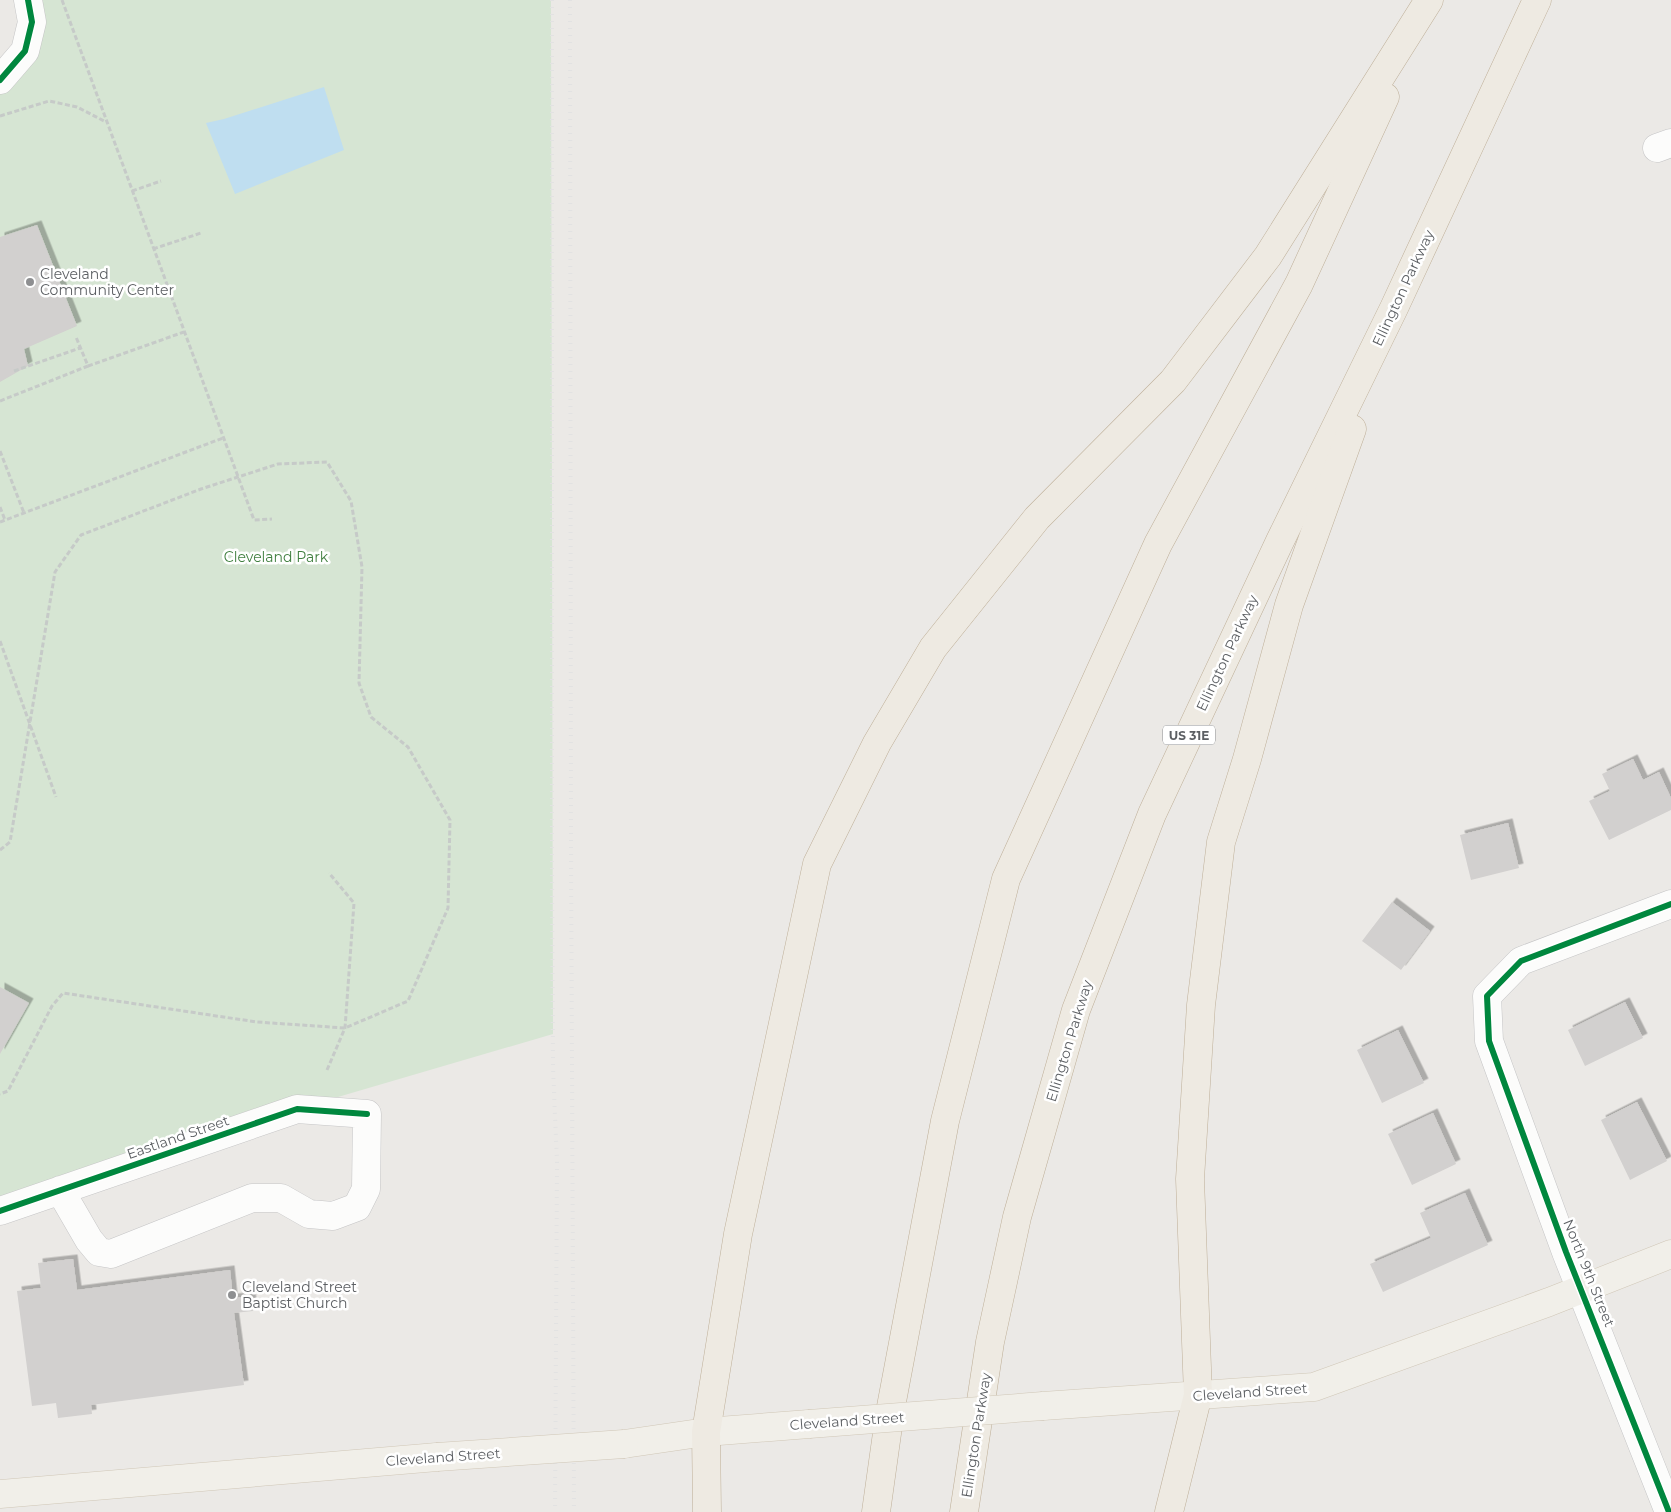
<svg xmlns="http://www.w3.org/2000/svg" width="1671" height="1512" font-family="Montserrat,sans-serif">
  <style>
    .green { fill: #d6e5d3 }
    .water { fill: #bfdef0 }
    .building { fill: #d2d0cf; filter: url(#shadow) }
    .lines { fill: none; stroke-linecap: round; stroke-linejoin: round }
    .minor-casing { stroke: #c5c5c6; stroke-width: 29 }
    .major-casing { stroke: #d0c7b7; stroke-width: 29 }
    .highway-casing { stroke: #beaf98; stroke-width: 29 }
    .path { stroke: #c6cac8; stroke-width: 3; stroke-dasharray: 5 2.5; stroke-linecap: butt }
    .minor { stroke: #fcfcfb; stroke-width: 28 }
    .major { stroke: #f1efe9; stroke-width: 28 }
    .highway { stroke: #eeeae2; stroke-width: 28 }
    .rail { stroke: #e2e2e2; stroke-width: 4; stroke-dasharray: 1 6; stroke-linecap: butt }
    .major-bridge-casing { stroke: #d0c7b7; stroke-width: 29; stroke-linecap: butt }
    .major-bridge { stroke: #f1efe9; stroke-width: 28 }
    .cycleway-casing { stroke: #fff; stroke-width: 9 }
    .cycleway { stroke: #00873e; stroke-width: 6 }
    .poi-dot { fill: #8e8f91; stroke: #fff; stroke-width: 2 }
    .labels { text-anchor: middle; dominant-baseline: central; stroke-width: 5; stroke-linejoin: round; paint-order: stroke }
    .shield { fill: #fff; stroke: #8d8f92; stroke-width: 1 }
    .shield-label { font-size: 12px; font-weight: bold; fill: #5c5f63 }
    .poi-label { font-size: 14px; fill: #5c5f63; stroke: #fff; text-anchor: start }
    .street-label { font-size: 14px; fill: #5c5f63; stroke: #fff }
    .park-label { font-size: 14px; fill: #407f3f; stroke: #fff }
  </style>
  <defs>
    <filter id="shadow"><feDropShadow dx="4.5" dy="-4.5" stdDeviation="0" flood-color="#0004"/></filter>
  </defs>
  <rect width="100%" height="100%" fill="#ebe9e6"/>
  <path class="green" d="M24,0H551L553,1034L297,1109L0,1211V79L21,32Z"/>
  <path class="water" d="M324,87L344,150L235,194L206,123L224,119Z"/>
  <g class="building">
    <path d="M37,225L77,326L24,349L28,366L0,382V237Z"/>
    <path d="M1633,759L1643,780L1659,772L1671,798V810L1609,840L1589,801L1610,791L1602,774Z"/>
    <path d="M1508,823L1519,868L1471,880L1460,835Z"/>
    <path d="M1392,902L1430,931L1401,970L1362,941Z"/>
    <path d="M0,987L29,1003L0,1054Z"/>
    <path d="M1625,1002L1643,1038L1585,1066L1568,1030Z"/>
    <path d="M1398,1030L1424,1083L1382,1103L1357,1050Z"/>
    <path d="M1637,1102L1667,1161L1630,1180L1601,1120Z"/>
    <path d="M1433,1113L1456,1164L1412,1185L1388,1134Z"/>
    <path d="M1465,1193L1488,1245L1383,1292L1370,1264L1431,1238L1420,1213Z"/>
    <path d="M73,1259L77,1290L230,1270L233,1298L251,1296L253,1311L234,1313L244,1385L91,1405L92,1414L58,1418L56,1403L32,1406L17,1291L41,1288L38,1263Z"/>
  </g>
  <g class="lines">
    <defs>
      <g id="minor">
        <path d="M0,80L25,51L32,22L28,0"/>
        <path d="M1657,148L1671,143"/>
        <path d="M0,1211L297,1109L367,1114L366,1189L357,1207L333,1216L309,1214L281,1198H252L111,1254L99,1252L89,1240L60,1190"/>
        <path d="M1669,1512L1566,1252L1489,1041L1487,996L1521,961L1671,904"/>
      </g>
      <g id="major">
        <path d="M1043,1406L1314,1387L1549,1302L1671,1254"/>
        <path d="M624,1444L706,1432L809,1424"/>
        <path d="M0,1494L437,1457"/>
      </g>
      <g id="highway">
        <path d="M707,1512L706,1432L738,1234L817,864L877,743L933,648L1037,518L1173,381L1268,256L1429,0"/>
        <path d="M876,1512L890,1412L945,1121L1006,879L1158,544L1299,284L1385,97"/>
        <path d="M964,1512L990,1342L1017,1217L1076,1010L1152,814L1280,541L1394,308L1537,0"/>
        <path d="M1169,1512L1198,1395L1190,1179L1201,1005L1221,842L1247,759L1289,605L1352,429"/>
      </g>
    </defs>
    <use href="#minor" class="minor-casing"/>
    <use href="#major" class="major-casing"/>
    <use href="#highway" class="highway-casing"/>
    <g class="path">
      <path d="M62,0L254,520L272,519"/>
      <path d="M0,116L49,101L77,107L106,122"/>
      <path d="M132,191L161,181"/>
      <path d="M153,249L201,233"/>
      <path d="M88,366L184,332"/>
      <path d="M14,371L80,348"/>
      <path d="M0,401L88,366L76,337"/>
      <path d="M0,451L24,513"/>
      <path d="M0,507L5,520"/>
      <path d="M0,522L223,438"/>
      <path d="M0,641L56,797"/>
      <path d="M0,850L10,842L55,572L81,535L201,489L278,464L327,462L351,501L362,567L359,683L371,717L408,747L450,820L448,908L408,1001L345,1028L257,1022L63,993L52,1006L8,1091L0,1094"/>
      <path d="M327,1070L345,1028L354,903L329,873"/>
    </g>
    <use href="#minor" class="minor"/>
    <use href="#major" class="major"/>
    <use href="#highway" class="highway"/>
    <g class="rail">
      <path d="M552,0V856L553,1068L557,1162L555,1512"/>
      <path d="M570,0L571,846L574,1512"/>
    </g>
    <defs>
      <g id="major-bridge">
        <path d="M809,1424L1043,1406"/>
        <path d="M437,1457L624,1444"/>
      </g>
    </defs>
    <use href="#major-bridge" class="major-bridge-casing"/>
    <use href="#major-bridge" class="major-bridge"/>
    <defs>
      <g id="cycleway">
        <path d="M0,80L25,51L32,22L28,0"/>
        <path d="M0,1211L297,1109L367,1114"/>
        <path d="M1669,1512L1566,1252L1489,1041L1487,996L1521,961L1671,904"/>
      </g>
    </defs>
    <use href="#cycleway" class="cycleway-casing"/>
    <use href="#cycleway" class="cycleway"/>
  </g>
  <g class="poi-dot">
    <circle cx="30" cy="282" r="5"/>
    <circle cx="232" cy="1295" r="5"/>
  </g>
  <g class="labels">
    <rect class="shield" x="1163" y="725.5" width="52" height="19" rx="4"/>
    <g class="shield-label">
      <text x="1189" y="735">US 31E</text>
    </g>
    <g class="poi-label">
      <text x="40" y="274">Cleveland<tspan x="40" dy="16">Community Center</tspan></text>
      <text x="242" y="1287">Cleveland Street<tspan x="242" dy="16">Baptist Church</tspan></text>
    </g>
    <g class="street-label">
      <text transform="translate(1403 288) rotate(-65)">Ellington Parkway</text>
      <text transform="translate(1227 653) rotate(-65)">Ellington Parkway</text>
      <text transform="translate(1069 1041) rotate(-73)">Ellington Parkway</text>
      <text transform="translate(178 1137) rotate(-19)">Eastland Street</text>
      <text transform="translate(1589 1273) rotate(68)">North 9th Street</text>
      <text transform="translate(1250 1392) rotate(-4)">Cleveland Street</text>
      <text transform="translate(847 1421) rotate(-4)">Cleveland Street</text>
      <text transform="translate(976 1435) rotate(-81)">Ellington Parkway</text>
      <text transform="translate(443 1457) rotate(-4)">Cleveland Street</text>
    </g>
    <g class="park-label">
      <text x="276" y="557">Cleveland Park</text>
    </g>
  </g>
</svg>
